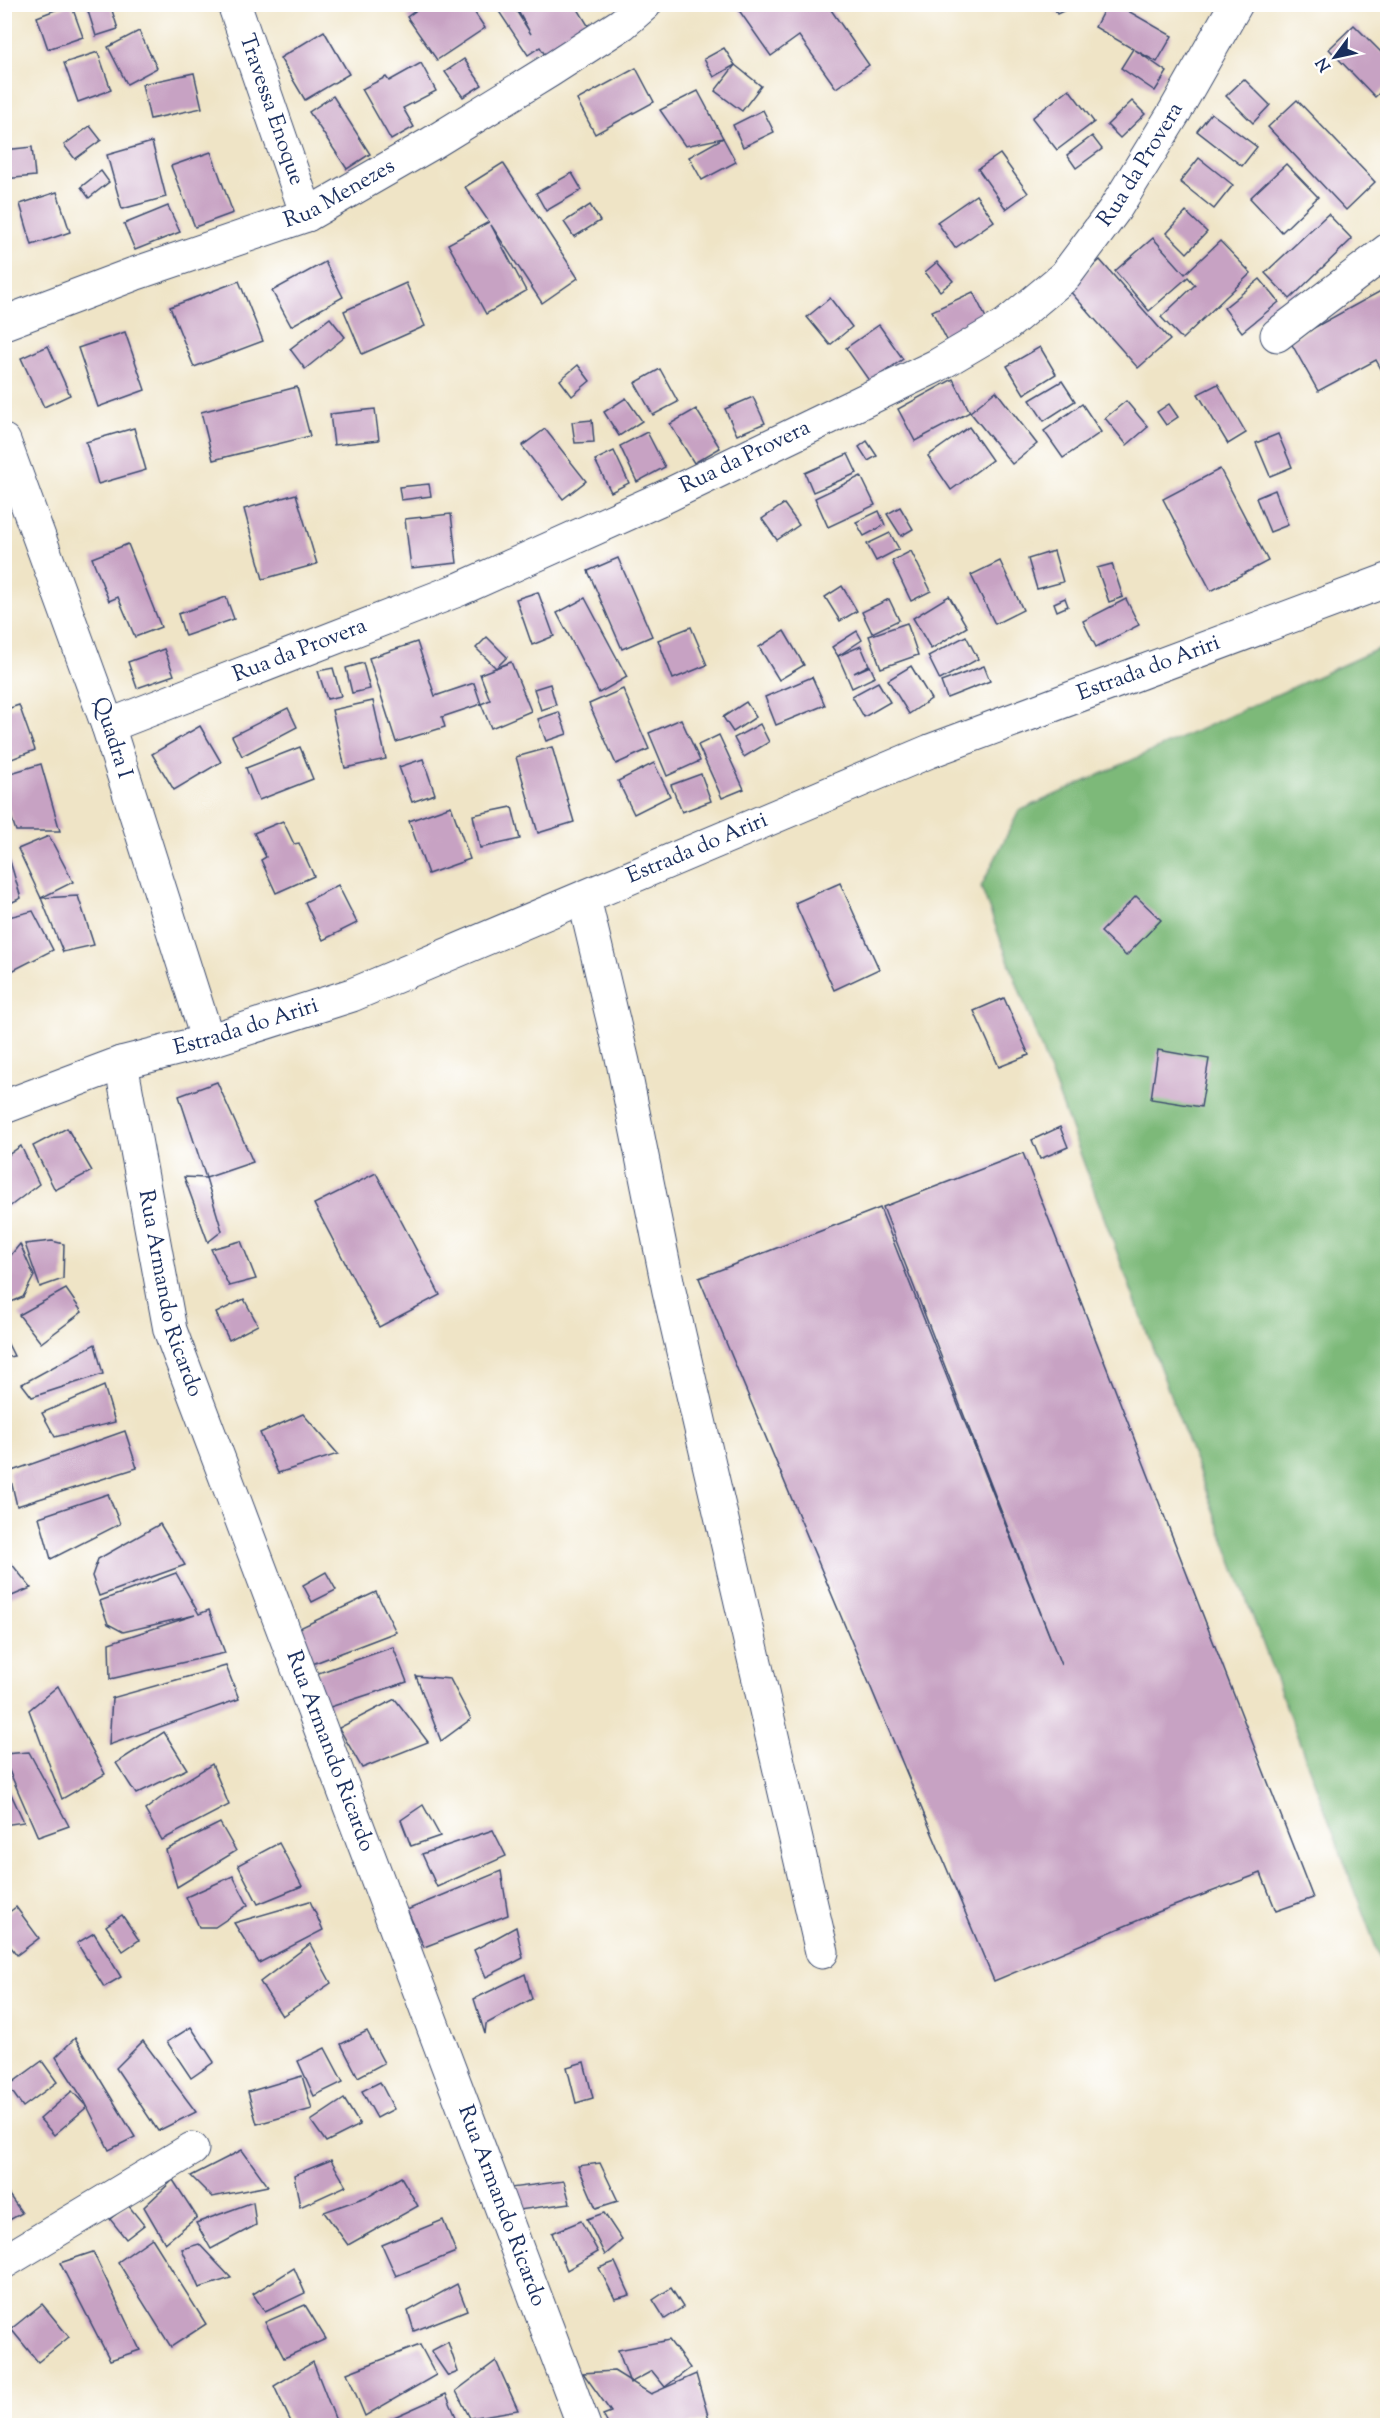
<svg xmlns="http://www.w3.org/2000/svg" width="1392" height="2430" font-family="'Sorts Mill Goudy',serif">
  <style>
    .forest { fill: #7db979; stroke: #4c746c; stroke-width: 1.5 }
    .building { fill: #c7a2c3 }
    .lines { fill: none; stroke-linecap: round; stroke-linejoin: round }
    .minor-casing { stroke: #3b4a6e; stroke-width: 35 }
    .minor { stroke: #fff; stroke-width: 33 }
    .labels { text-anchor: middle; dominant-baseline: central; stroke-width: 5; stroke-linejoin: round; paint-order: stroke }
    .street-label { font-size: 22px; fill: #1b2f5e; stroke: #fff }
  </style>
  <rect width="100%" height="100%" fill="#fff"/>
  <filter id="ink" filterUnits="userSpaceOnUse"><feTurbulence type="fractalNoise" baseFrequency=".0167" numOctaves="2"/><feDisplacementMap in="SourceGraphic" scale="12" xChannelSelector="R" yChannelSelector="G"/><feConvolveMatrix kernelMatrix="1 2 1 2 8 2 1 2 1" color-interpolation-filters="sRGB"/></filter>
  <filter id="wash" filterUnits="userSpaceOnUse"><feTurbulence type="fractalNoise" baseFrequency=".008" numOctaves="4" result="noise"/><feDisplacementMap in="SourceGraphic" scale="24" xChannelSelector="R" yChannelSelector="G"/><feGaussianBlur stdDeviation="1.35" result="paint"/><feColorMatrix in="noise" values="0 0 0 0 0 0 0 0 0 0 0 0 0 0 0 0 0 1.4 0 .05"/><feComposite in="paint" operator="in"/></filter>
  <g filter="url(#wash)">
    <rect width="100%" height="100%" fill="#efe4c6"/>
    <path class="forest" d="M1387,645V1977L981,887L1019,811Z"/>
    <g id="blocks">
      <g class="building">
        <path d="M71,4L83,37L48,49L37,17Z"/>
        <path d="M110,4L118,29L96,36L86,5Z"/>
        <path d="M425,4H469L485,28L437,60L407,17Z"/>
        <path d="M494,4H512L531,34L514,4H575L589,27L545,55L540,47L528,55Z"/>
        <path d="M738,4H827L869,65L836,88L799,36L771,56L736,6Z"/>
        <path d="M1053,4H1078L1057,14Z"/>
        <path d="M1107,4H1116L1172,36L1157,62L1135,50L1167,72L1155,91L1121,68L1133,49L1095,27Z"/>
        <path d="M1354,25L1382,53L1388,48V85L1375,97L1329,49Z"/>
        <path d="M139,31L157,68L127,84L108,47Z"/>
        <path d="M324,31L349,74L305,100L280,58Z"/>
        <path d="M724,48L735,65L714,77L704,59Z"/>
        <path d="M98,52L111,90L78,102L64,63Z"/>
        <path d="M464,59L482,85L463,97L445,72Z"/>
        <path d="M421,63L436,91L403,108L414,127L391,140L362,89L386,77L389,81Z"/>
        <path d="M735,65L761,86L742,111L715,91Z"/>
        <path d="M636,68L654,102L595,134L577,100Z"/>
        <path d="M194,73L202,108L150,119L142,84Z"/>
        <path d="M1244,79L1270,105L1253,123L1226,96Z"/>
        <path d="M1069,89L1094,122L1057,150L1032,118Z"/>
        <path d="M698,91L723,138L685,146L660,110Z"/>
        <path d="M333,96L370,154L347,169L309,112Z"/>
        <path d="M1297,100L1375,182L1346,210L1268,127Z"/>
        <path d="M1132,101L1145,114L1120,138L1107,125Z"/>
        <path d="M763,110L774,132L743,147L733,125Z"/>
        <path d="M1211,113L1257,147L1242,166L1197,131Z"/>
        <path d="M90,126L101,140L75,159L64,145Z"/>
        <path d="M1092,136L1102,149L1076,168L1067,155Z"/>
        <path d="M723,138L736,162L702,180L689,157Z"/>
        <path d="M152,142L166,197L122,209L107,155Z"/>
        <path d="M32,147L35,176L4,179V150Z"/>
        <path d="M211,152L233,213L195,227L171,166Z"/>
        <path d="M1000,154L1028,193L1006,209L978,169Z"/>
        <path d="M1199,158L1233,185L1214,209L1180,182Z"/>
        <path d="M503,163L578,278L542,303L491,225L526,291L486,314L448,244L489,222L465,187Z"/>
        <path d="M1286,164L1318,197L1282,232L1250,198Z"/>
        <path d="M101,171L109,182L89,198L81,187Z"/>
        <path d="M572,173L582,190L546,211L536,193Z"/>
        <path d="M57,192L70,232L32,245L20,204Z"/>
        <path d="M976,195L994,221L955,248L937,222Z"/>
        <path d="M590,205L600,221L574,237L564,222Z"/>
        <path d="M168,206L180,232L135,250L124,224Z"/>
        <path d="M1186,212L1207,232L1187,253L1167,233Z"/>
        <path d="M1328,214L1352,239L1290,299L1265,273Z"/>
        <path d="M1153,238L1185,274L1220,241L1251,273L1182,339L1161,317L1195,285L1188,277L1149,311L1115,271Z"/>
        <path d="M1100,260L1170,340L1138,368L1068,289Z"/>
        <path d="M325,262L343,297L291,326L272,291Z"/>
        <path d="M937,262L953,281L940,291L925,272Z"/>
        <path d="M1260,279L1279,302L1242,332L1224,308Z"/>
        <path d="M239,281L263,341L194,367L170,307Z"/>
        <path d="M406,283L425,326L362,354L344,311Z"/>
        <path d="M1388,287V374L1385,376L1376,360L1318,391L1290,341Z"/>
        <path d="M973,292L988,322L948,342L932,311Z"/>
        <path d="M830,298L852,327L830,345L807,317Z"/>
        <path d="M330,318L345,337L305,369L290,349Z"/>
        <path d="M879,325L903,359L870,382L846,348Z"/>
        <path d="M125,332L145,390L98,407L78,348Z"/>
        <path d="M48,346L70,395L44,407L21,358Z"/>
        <path d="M1040,347L1056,374L1024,394L1007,366Z"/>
        <path d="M578,365L590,381L572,396L560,380Z"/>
        <path d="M660,369L678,402L653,415L635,383Z"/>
        <path d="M953,379L970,412L915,441L898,409Z"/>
        <path d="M1062,381L1075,401L1044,421L1030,400Z"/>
        <path d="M1218,384L1246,433L1228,444L1198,394Z"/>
        <path d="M297,387L310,436L213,460L201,412Z"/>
        <path d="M996,391L1037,444L1012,464L970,412Z"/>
        <path d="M753,397L765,423L737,435L725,409Z"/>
        <path d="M626,398L642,421L619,436L604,412Z"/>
        <path d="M1126,401L1148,427L1127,445L1105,418Z"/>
        <path d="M1082,404L1101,432L1063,458L1044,431Z"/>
        <path d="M1169,404L1178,417L1166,425L1157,412Z"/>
        <path d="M375,409L379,440L334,445L330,414Z"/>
        <path d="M696,409L720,448L694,463L670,424Z"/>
        <path d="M592,420L594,442L575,443L572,422Z"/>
        <path d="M969,427L992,460L951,490L928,456Z"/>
        <path d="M134,428L146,470L98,484L86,442Z"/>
        <path d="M545,429L586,481L563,499L522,446Z"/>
        <path d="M647,432L665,467L637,482L620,446Z"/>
        <path d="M1278,434L1292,467L1270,476L1256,443Z"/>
        <path d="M867,441L877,456L868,461L859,447Z"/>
        <path d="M614,451L629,483L611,492L595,460Z"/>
        <path d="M848,454L857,473L813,492L805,473Z"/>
        <path d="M1220,469L1268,561L1211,591L1163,499Z"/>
        <path d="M861,476L875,505L828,527L815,498Z"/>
        <path d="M429,484L431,496L401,500L399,487Z"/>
        <path d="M1275,490L1288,525L1270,532L1256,498Z"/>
        <path d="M296,494L317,564L263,579L244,509Z"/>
        <path d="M784,504L799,525L777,540L762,519Z"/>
        <path d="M900,507L913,529L901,536L887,514Z"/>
        <path d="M879,511L885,525L864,536L856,522Z"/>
        <path d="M451,514L457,563L411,568L405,519Z"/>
        <path d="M890,533L899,549L876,561L867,544Z"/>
        <path d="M128,544L161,627L135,637L118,597L109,601L92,558Z"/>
        <path d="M911,551L931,591L911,601L892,561Z"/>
        <path d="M1054,551L1063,582L1037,589L1028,559Z"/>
        <path d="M618,558L652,636L622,649L588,571Z"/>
        <path d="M1000,561L1023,610L995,624L971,575Z"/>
        <path d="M1112,564L1123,597L1109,602L1097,568Z"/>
        <path d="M842,586L857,611L840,621L825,597Z"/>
        <path d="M538,592L554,636L532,645L516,599Z"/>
        <path d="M949,596L967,627L931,649L913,618Z"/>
        <path d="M226,597L234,619L185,636L178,614Z"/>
        <path d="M585,598L627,677L599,693L557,613Z"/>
        <path d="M1065,598L1068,606L1057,611L1054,603Z"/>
        <path d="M889,599L899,620L872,633L862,612Z"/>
        <path d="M1126,599L1139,625L1096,647L1083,621Z"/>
        <path d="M907,623L918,655L881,668L869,636Z"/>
        <path d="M691,627L707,665L673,679L658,640Z"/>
        <path d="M784,631L804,665L779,680L759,647Z"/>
        <path d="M857,631L862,640L838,656L832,647Z"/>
        <path d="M966,636L978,659L940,680L928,656Z"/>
        <path d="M487,637L507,657L496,668L476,648Z"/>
        <path d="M417,642L435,696L474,683L481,704L442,717L445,727L396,742L369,658Z"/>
        <path d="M861,646L869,665L854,673L870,666L875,677L852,688L838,656Z"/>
        <path d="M164,649L174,675L137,688L128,662Z"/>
        <path d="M511,662L531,711L491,728L481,704L490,700L480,674Z"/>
        <path d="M363,663L370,689L352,693L346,668Z"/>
        <path d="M911,666L931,699L909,714L888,680Z"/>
        <path d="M984,666L990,681L947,698L941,682Z"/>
        <path d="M333,668L341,696L327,699L318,671Z"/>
        <path d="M812,677L825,705L776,725L765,697Z"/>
        <path d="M878,682L890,702L864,717L852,696Z"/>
        <path d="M550,684L556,705L541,710L534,689Z"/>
        <path d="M623,689L649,749L616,764L589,704Z"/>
        <path d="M373,701L386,759L345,768L332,710Z"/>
        <path d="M746,702L756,717L733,732L723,717Z"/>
        <path d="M19,705L35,750L4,762V710Z"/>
        <path d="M288,708L297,727L242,756L232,736Z"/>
        <path d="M559,712L567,734L546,741L538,719Z"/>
        <path d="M681,719L700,761L667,776L649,733Z"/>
        <path d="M760,724L769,742L744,757L734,738Z"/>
        <path d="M200,726L221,762L174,790L152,754Z"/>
        <path d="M719,735L744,789L722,798L698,745Z"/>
        <path d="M300,747L313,779L259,800L246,768Z"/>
        <path d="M552,747L574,822L538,833L516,757Z"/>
        <path d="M423,759L435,794L412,802L399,767Z"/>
        <path d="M654,763L670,796L634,814L618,781Z"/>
        <path d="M41,764L60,831H16L4,796V775Z"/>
        <path d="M701,774L711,801L682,812L671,785Z"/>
        <path d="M451,806L470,859L428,874L409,821Z"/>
        <path d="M512,807L520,839L480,848L473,815Z"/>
        <path d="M283,821L294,844L299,843L314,876L276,893L261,860L266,857L254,833Z"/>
        <path d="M49,836L73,882L41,898L18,849Z"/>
        <path d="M7,851L21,898L4,906V852Z"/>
        <path d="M840,883L879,969L834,990L795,903Z"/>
        <path d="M338,885L357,923L323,940L305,902Z"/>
        <path d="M78,896L94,945L63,952L41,898Z"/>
        <path d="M1136,896L1161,920L1126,956L1101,932Z"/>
        <path d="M33,911L53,950L4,975V918Z"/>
        <path d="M1004,998L1029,1055L999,1067L974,1011Z"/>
        <path d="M1158,1050L1209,1059L1201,1107L1151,1099Z"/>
        <path d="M217,1082L253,1162L206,1178L179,1096Z"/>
        <path d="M1060,1127L1068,1147L1040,1159L1032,1140Z"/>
        <path d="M67,1128L92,1171L55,1190L33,1146Z"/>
        <path d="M21,1146L39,1184L8,1208L4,1201V1158Z"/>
        <path d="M1023,1153L1313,1898L1276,1911L1261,1873L1158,1912L994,1981L699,1278L880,1208L1061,1665L883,1207Z"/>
        <path d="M376,1173L440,1295L379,1327L314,1204Z"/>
        <path d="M184,1177L206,1178L222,1231L208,1242Z"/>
        <path d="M52,1241L64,1244L63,1279L40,1287L25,1244Z"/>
        <path d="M241,1241L256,1279L229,1286L211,1249Z"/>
        <path d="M20,1244L34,1276L23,1297L4,1305V1251L11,1255Z"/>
        <path d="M66,1289L82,1312L41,1343L19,1315Z"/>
        <path d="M244,1299L258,1325L229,1340L216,1313Z"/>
        <path d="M4,1336L14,1356L4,1358Z"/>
        <path d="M95,1344L103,1374L32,1397L22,1384Z"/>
        <path d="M104,1386L115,1422L55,1437L42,1413Z"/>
        <path d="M303,1414L338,1454L278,1473L260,1433Z"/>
        <path d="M125,1431L137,1468L17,1506L9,1472Z"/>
        <path d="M108,1494L120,1524L51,1559L39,1517Z"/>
        <path d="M160,1524L185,1565L99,1596L92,1576L98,1559Z"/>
        <path d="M4,1563H11L31,1588L7,1598L4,1594Z"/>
        <path d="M326,1572L336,1590L312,1602L303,1585Z"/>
        <path d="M176,1573L199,1614L209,1610L225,1653L110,1679L109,1643L195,1615L123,1632L108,1624L100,1601Z"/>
        <path d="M376,1592L396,1632L307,1666L287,1634Z"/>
        <path d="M393,1647L407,1682L324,1709L310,1676Z"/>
        <path d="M226,1666L239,1699L109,1745L112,1698Z"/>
        <path d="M416,1676L450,1679L471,1719L441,1741Z"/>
        <path d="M58,1686L105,1774L62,1799L29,1710Z"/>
        <path d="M395,1699L428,1742L362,1768L339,1728Z"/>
        <path d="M164,1732L187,1769L136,1794L116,1763Z"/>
        <path d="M29,1752L69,1826L38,1837L4,1759V1754Z"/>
        <path d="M212,1764L229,1805L162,1840L145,1810L172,1789Z"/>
        <path d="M4,1779L24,1822L4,1825Z"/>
        <path d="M423,1805L440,1836L411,1846L401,1820Z"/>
        <path d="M220,1823L236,1851L177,1887L166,1850Z"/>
        <path d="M493,1830L506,1856L437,1887L422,1854Z"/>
        <path d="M279,1843L302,1886L258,1904L238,1865Z"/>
        <path d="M501,1871L508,1915L424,1947L407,1910Z"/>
        <path d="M233,1876L248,1905L215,1927H199L186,1897Z"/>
        <path d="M310,1901L323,1930L259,1963L234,1923Z"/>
        <path d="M16,1907L39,1938L17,1955L4,1938V1916Z"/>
        <path d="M122,1915L139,1940L123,1951L106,1926Z"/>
        <path d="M516,1927L523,1958L486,1977L474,1950Z"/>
        <path d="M94,1933L121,1977L104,1987L77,1943Z"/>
        <path d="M310,1944L331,1983L282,2016L260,1982Z"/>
        <path d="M525,1974L532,1999L486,2024L485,2034L474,1999Z"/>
        <path d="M191,2027L214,2062L191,2078L167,2042Z"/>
        <path d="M367,2031L384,2063L358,2077L341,2044Z"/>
        <path d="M75,2038L135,2137L109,2150L85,2102L56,2057Z"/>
        <path d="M143,2041L196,2112L158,2131L116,2068Z"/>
        <path d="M325,2048L343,2082L314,2096L298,2061Z"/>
        <path d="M42,2061L57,2082L23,2107L8,2086Z"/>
        <path d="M584,2062L593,2098L576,2103L567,2067Z"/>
        <path d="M302,2076L312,2109L257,2124L248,2092Z"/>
        <path d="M380,2082L394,2109L377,2118L362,2091Z"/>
        <path d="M72,2091L87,2107L54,2135L40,2119Z"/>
        <path d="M344,2099L360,2125L326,2142L311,2121Z"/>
        <path d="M242,2150L268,2186L212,2197L191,2176Z"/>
        <path d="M331,2160L346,2186L300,2207L294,2175Z"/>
        <path d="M600,2163L618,2201L596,2208L578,2166Z"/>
        <path d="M401,2177L418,2206L348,2245L324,2212L371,2195Z"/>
        <path d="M173,2180L197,2217L165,2243L144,2207Z"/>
        <path d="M564,2181L570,2203L519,2210L510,2188Z"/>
        <path d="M4,2188L22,2213L4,2223Z"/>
        <path d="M253,2202L256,2225L211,2249L196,2223Z"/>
        <path d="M128,2205L144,2225L126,2239L110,2219Z"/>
        <path d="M604,2213L622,2240L605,2255L587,2219Z"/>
        <path d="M443,2220L456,2252L396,2276L382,2245Z"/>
        <path d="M581,2221L598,2252L567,2270L552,2233Z"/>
        <path d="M152,2238L206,2324L171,2347L118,2262Z"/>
        <path d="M199,2244L231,2278L199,2288L182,2249Z"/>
        <path d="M93,2252L140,2350L110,2360L60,2263Z"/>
        <path d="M615,2262L630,2295L615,2299L599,2268Z"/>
        <path d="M294,2268L305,2293L265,2312L253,2294Z"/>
        <path d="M457,2284L467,2310L414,2331L408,2311Z"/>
        <path d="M671,2288L683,2307L665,2319L653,2300Z"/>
        <path d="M42,2304L69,2337L38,2362L11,2329Z"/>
        <path d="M305,2305L326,2339L284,2358L265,2322Z"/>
        <path d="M669,2340L690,2368L665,2387L652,2371L630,2383L618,2350Z"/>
        <path d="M448,2342L458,2372L448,2376L431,2351Z"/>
        <path d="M420,2345L436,2375L365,2416L347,2373Z"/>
        <path d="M496,2361L518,2410L470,2418L456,2391Z"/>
        <path d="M313,2362L338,2426H293L274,2386Z"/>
        <path d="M614,2371L651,2394L696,2374L709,2419L685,2426H609L603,2415L611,2412L583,2373Z"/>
        <path d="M446,2394L460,2426H384L383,2422Z"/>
      </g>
    </g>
  </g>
  <g filter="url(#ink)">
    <use href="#blocks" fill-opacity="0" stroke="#3b4a6e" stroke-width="1.5"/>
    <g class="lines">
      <defs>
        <g id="minor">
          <path id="s1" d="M234,4L307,215"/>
          <path id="s2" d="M4,323L134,274L307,215L432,143L549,71L622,24L645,4"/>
          <path d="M1277,335L1388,250"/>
          <path id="s3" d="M4,441L108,726L208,1041"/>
          <path id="s4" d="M108,726L460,589L658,500L938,365L1006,325L1065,276L1115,209L1174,113L1236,4"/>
          <path d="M584,898L623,1062L669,1291L822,1952"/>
          <path id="s5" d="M121,1063L170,1330L584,2426"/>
          <path id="s6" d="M4,1107L121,1063L208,1041L352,995L930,751L1388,580"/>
          <path d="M4,2262L192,2149"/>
        </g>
      </defs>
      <use href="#minor" class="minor-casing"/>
      <use href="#minor" class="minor"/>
    </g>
  </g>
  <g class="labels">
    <g class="street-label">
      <text stroke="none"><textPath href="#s1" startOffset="112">Travessa Enoque</textPath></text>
      <text stroke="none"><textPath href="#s4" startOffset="1196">Rua da Provera</textPath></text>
      <text stroke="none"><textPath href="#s2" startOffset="360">Rua Menezes</textPath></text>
      <text stroke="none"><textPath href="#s4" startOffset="692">Rua da Provera</textPath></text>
      <text stroke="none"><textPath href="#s4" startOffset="206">Rua da Provera</textPath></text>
      <text stroke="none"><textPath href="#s6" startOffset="1227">Estrada do Ariri</textPath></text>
      <text stroke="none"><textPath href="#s3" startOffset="316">Quadra I</textPath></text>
      <text stroke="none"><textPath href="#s6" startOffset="741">Estrada do Ariri</textPath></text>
      <text stroke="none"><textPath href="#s6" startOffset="255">Estrada do Ariri</textPath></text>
      <text stroke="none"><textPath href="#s5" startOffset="236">Rua Armando Ricardo</textPath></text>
      <text stroke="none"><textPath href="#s5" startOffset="722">Rua Armando Ricardo</textPath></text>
      <text stroke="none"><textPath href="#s5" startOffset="1208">Rua Armando Ricardo</textPath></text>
    </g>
  </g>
  <rect width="1392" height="2430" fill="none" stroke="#fff" stroke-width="24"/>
  <g transform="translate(1335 57) rotate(237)" stroke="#ffffff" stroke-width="4.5" paint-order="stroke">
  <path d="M0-4.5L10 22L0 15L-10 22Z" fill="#1b2f5e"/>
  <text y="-9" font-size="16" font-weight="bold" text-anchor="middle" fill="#1b2f5e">N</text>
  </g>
</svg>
